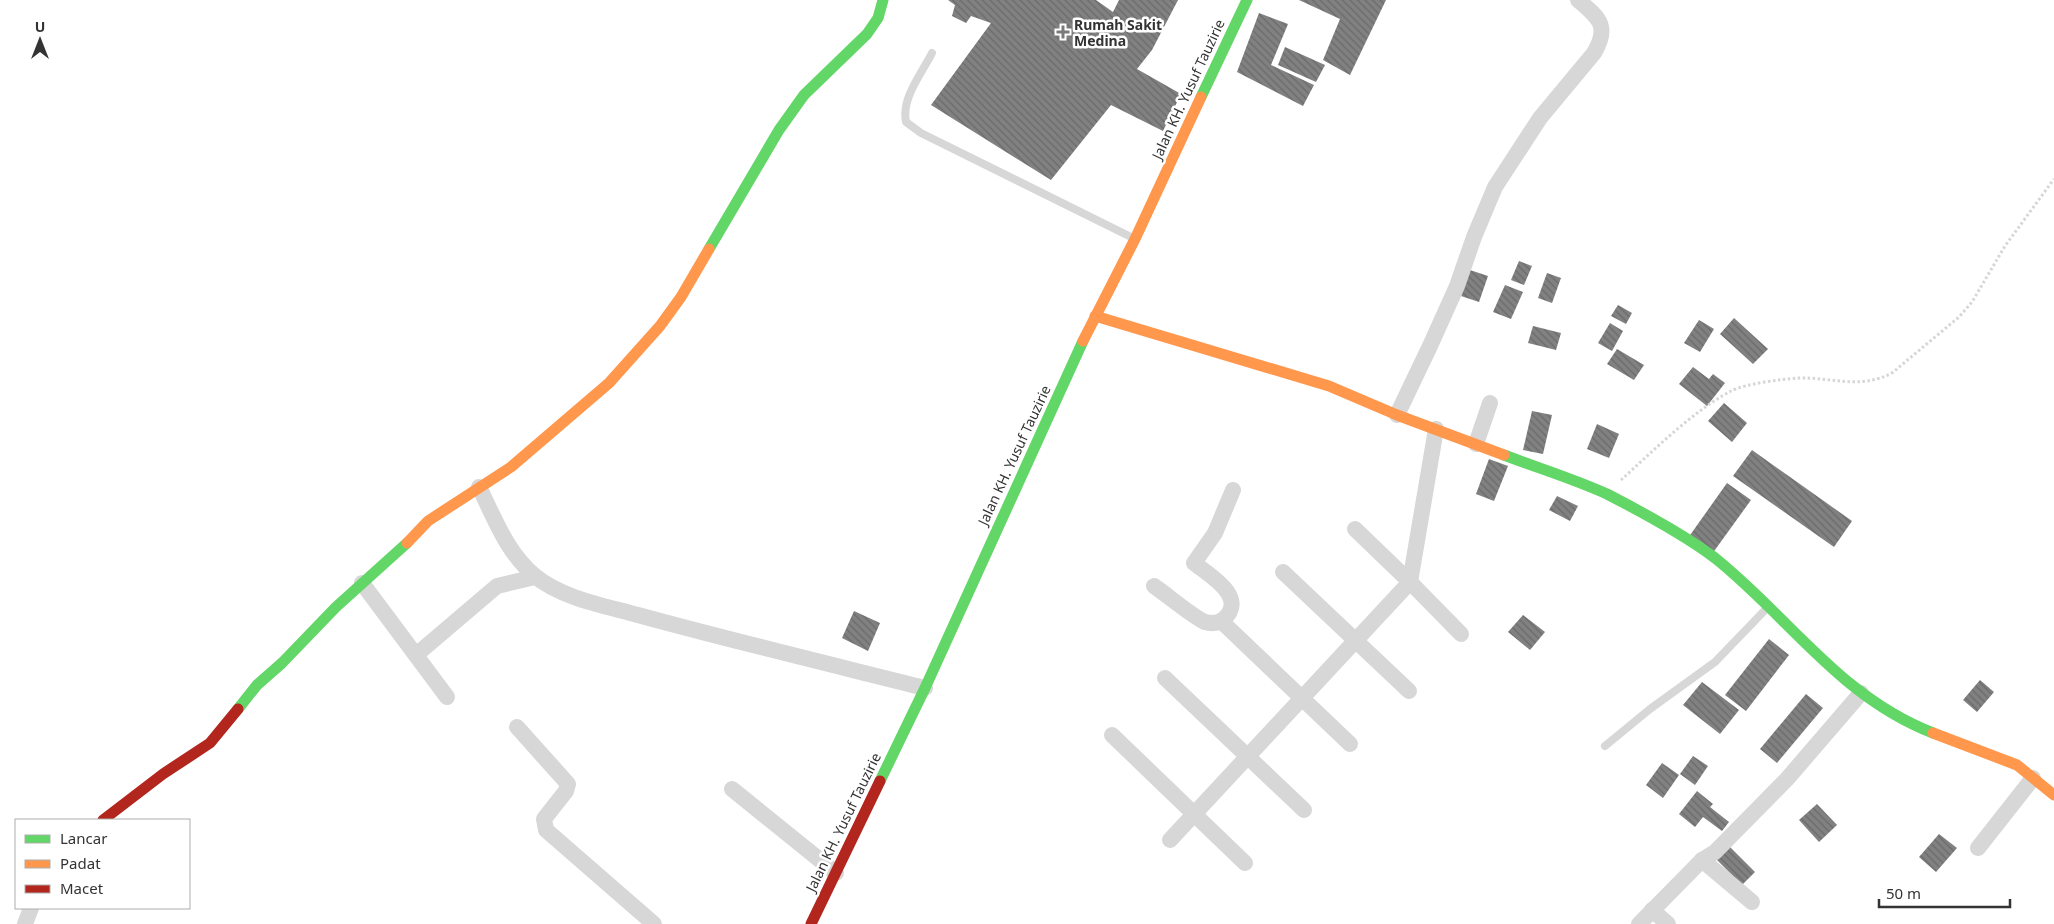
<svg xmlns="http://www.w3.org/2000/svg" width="2054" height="924" font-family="'Noto Sans',sans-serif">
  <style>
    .building { fill: url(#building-back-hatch) }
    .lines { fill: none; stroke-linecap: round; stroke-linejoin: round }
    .path { stroke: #d6d6d6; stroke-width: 3; stroke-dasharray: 2.5 2.5; stroke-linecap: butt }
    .lane { stroke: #d7d7d7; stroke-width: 8 }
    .street { stroke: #d7d7d7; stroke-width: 16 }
    .fast { stroke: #63d668; stroke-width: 11 }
    .slow { stroke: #ff974d; stroke-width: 11 }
    .jam { stroke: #b3261e; stroke-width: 11 }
    .poi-dot { fill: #7a7a7a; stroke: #fff; stroke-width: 2 }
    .labels { text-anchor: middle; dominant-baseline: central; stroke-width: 5; stroke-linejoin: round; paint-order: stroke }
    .poi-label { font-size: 14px; font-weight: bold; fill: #333; stroke: #fff; text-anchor: start }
    .street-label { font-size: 14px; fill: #333; stroke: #fff }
  </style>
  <defs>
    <pattern id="building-back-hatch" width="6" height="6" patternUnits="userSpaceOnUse" patternTransform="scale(1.25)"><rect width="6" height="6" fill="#818181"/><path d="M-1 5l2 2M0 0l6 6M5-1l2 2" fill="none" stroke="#6a6a6a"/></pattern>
  </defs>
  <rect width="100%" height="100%" fill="#fff"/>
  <g class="building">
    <path d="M948,0H1096L1113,12L1119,0H1178L1152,50L1137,69L1181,94L1163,131L1111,105L1051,180L931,105L991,23L971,16L966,23L952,16L955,5Z"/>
    <path d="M1299,0H1386L1350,75L1323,60L1340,19Z"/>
    <path d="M1259,13L1288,24L1271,65L1314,85L1303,106L1237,72Z"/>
    <path d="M1285,47L1325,65L1316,82L1278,65Z"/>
    <path d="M1519,261L1532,266L1524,285L1511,280Z"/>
    <path d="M1470,270L1488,276L1479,302L1461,296Z"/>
    <path d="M1547,273L1561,278L1552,303L1538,298Z"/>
    <path d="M1505,285L1523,292L1511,319L1493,312Z"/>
    <path d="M1618,305L1632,313L1626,324L1611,316Z"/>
    <path d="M1734,318L1768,349L1753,364L1720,334Z"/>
    <path d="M1699,320L1714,329L1700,352L1684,343Z"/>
    <path d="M1610,323L1623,331L1612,351L1598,343Z"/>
    <path d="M1533,326L1561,333L1556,350L1528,343Z"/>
    <path d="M1617,349L1644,365L1634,380L1607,364Z"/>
    <path d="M1693,367L1709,379L1713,374L1725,383L1707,406L1679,384Z"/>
    <path d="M1724,403L1747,423L1732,442L1708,421Z"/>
    <path d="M1532,411L1552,415L1543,454L1523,450Z"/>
    <path d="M1597,424L1619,434L1609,458L1587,449Z"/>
    <path d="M1752,450L1852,521L1834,547L1733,476Z"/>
    <path d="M1489,459L1508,466L1494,501L1476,494Z"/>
    <path d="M1727,483L1751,500L1712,554L1688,538Z"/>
    <path d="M1557,496L1578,506L1570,521L1549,510Z"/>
    <path d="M854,611L880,623L868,651L842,638Z"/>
    <path d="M1523,615L1545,632L1530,650L1508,632Z"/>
    <path d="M1769,639L1789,655L1746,711L1725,695Z"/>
    <path d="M1980,680L1994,692L1977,712L1963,700Z"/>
    <path d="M1702,682L1739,710L1720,734L1683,705Z"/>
    <path d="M1806,694L1823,708L1777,763L1760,749Z"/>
    <path d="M1693,756L1708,766L1695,785L1680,774Z"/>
    <path d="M1662,763L1679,775L1663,798L1646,785Z"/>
    <path d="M1697,791L1713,804L1710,807L1729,822L1722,831L1703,817L1695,827L1679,814Z"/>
    <path d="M1817,804L1837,825L1819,842L1799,820Z"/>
    <path d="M1939,834L1957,848L1936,872L1919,857Z"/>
    <path d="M1729,846L1755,872L1742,885L1716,859Z"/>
  </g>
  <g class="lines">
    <path class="path" d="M1621,480C1653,451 1693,411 1731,391C1744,384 1782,379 1798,378C1832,377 1859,390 1892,373L1959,317L1972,302L2005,246L2054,179"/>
    <g class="lane">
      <path d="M932,53C922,73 901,98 906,122L921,133L1133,238"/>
      <path d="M1605,746L1650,709L1715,662L1767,608"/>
    </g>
    <g class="street">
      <path d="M1397,415L1430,346L1457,286L1474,237L1495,187L1540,118L1594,53C1610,26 1599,18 1578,0"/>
      <path d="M1476,444L1490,403"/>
      <path d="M479,487C495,519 507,553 535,576C561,598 606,606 638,615C733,641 829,664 925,688"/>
      <path d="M1355,529L1410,582L1436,429"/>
      <path d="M1283,572L1409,691"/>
      <path d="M362,583L447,697"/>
      <path d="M1154,586C1166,594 1193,617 1205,622C1212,624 1219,623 1224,619C1248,597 1209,575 1194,563L1215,533L1233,490"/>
      <path d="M1221,621L1350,744"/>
      <path d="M416,655L497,586L535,577"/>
      <path d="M1165,678L1304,810"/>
      <path d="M517,727L568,784L566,791L544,819L546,830L654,924"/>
      <path d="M1112,735L1245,863"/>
      <path d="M732,789L836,873"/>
      <path d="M1170,840L1410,582L1461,634"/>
      <path d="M1978,848L2033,778"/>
      <path d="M1702,860L1752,902"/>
      <path d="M1652,910L1668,924"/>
      <path d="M25,924L31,908"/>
      <path d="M1639,924L1702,860L1715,852L1787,779L1861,693"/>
    </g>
    <g class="fast">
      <path d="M1201,97L1247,0"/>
      <path d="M709,249L779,130L804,95L867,34L878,18L883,0"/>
      <path d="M1504,455C1538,468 1574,479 1607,494C1640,511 1686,536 1715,558C1790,618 1840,697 1933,733"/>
      <path d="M238,709L257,685L282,663L336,607L407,543"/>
      <path d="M880,781L925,688L1083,341"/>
    </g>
    <g class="slow">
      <path d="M1095,316L1329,386L1397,415L1504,455"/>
      <path d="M1083,341L1135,239L1201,97"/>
      <path d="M407,543L428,521L511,467L609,383L660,326L681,297L709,249"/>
      <path d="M1933,733L2017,765L2054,795"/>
    </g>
    <g class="jam">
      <path d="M103,820L163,774L210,743L238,709"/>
      <path d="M811,924L880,781"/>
    </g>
  </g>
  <path class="poi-dot" d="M1060.5 24.5h5v5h5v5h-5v5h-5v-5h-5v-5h5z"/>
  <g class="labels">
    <g class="poi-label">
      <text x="1074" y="24">Rumah Sakit<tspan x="1074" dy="16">Medina</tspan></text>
    </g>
    <g class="street-label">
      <text transform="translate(1188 89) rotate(-65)">Jalan KH. Yusuf Tauzirie</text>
      <text transform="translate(1014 455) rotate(-65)">Jalan KH. Yusuf Tauzirie</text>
      <text transform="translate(843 822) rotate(-64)">Jalan KH. Yusuf Tauzirie</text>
    </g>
  </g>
  <rect x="15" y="819" width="175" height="90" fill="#ffffff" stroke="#adadad"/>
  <rect x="25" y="835" width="25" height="8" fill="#63d668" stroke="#adadad"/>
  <text x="60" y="844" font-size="15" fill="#333333">Lancar</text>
  <rect x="25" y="860" width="25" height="8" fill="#ff974d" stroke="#adadad"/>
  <text x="60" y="869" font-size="15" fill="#333333">Padat</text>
  <rect x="25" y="885" width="25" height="8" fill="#b3261e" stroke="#adadad"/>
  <text x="60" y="894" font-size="15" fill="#333333">Macet</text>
  <g transform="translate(40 40)" stroke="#ffffff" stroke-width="4" paint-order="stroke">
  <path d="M0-4L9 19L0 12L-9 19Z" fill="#333333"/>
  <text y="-8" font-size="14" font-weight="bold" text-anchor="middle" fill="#333333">U</text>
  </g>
  <path d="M1879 899v8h131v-8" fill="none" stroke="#333333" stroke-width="2.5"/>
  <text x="1886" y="899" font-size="15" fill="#333333" stroke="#ffffff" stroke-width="4" paint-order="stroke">50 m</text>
</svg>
